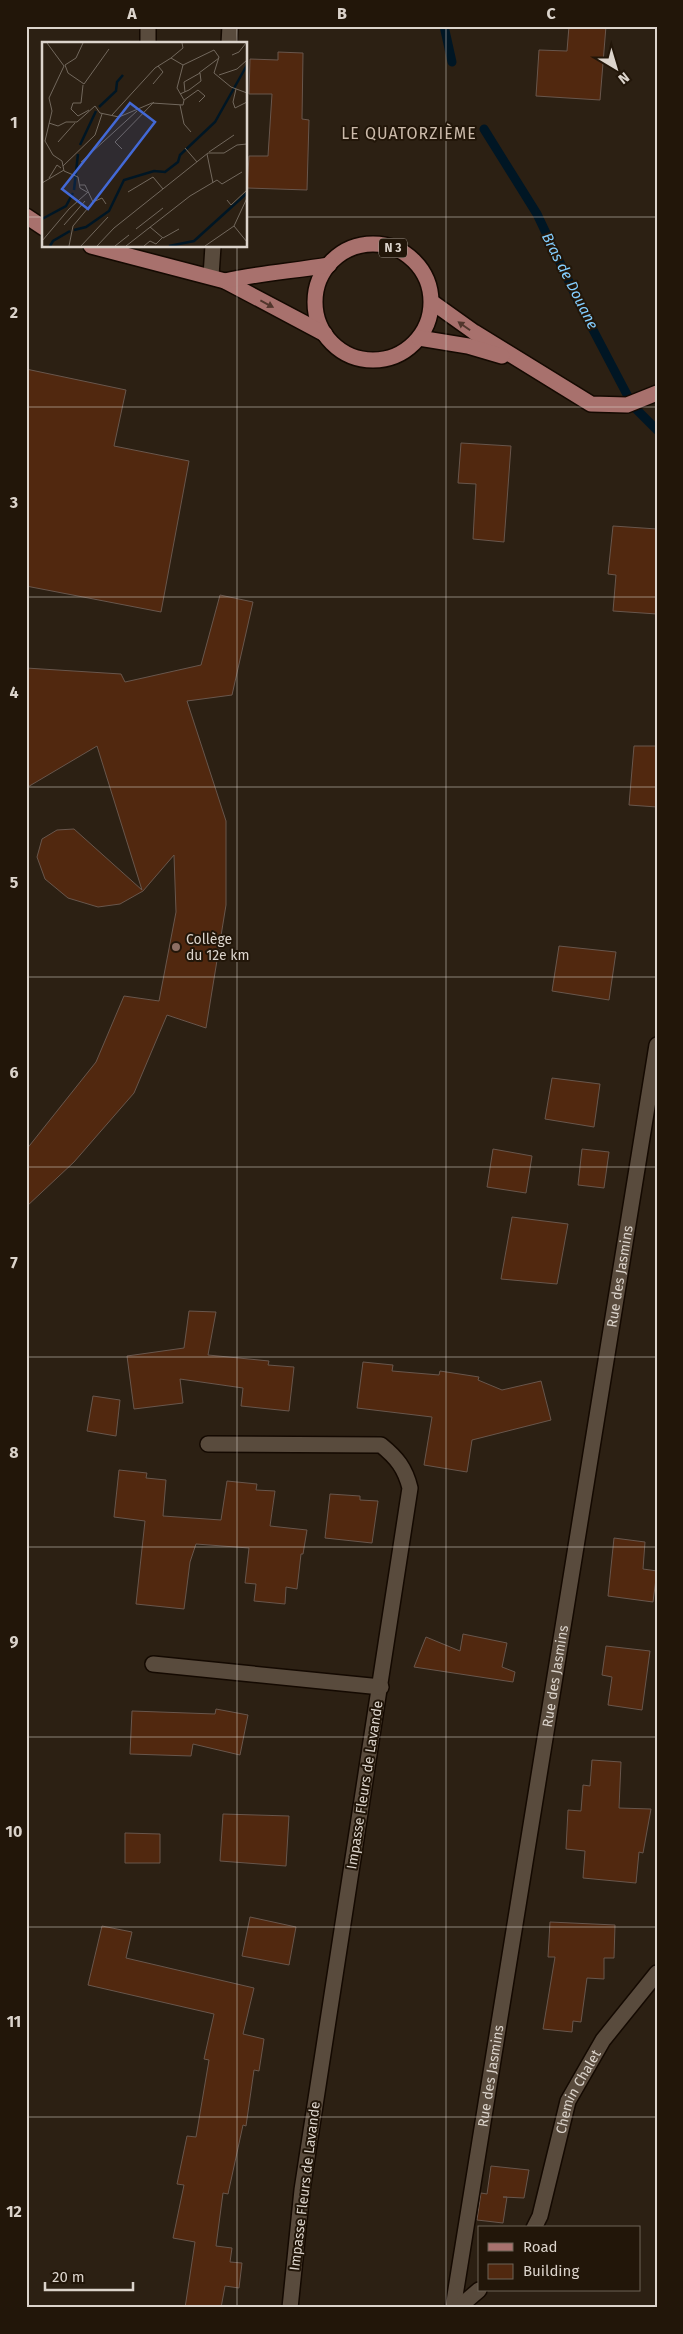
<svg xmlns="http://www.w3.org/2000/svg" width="683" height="2334" font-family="'Fira Sans',sans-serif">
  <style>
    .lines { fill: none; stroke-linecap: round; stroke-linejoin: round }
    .stream { stroke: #001624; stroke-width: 9 }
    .building { fill: #51280f; stroke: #68564c }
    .minor-casing { stroke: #140901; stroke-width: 18 }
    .major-casing { stroke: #140901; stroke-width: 18 }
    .minor { stroke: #594b3d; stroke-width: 15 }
    .major { stroke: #a8716d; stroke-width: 15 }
    .oneway { fill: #51362c }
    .grid { fill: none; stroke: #dcd4cc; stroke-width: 1; stroke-opacity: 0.55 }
    .education-dot { fill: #8d6e63; stroke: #221609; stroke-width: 2 }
    .labels { text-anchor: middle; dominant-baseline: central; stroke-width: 4; stroke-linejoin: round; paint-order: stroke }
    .shield { fill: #221609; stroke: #a49b92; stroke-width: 1 }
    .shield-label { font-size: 12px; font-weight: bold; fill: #dcd4cc }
    .poi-label { font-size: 14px; fill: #dcd4cc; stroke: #221609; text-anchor: start }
    .street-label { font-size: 14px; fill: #dcd4cc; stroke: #221609 }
    .water-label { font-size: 15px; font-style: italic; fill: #84ceff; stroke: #221609 }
    .quarter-label { font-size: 16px; letter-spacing: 1px; fill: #ccbbab; stroke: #221609 }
    .inset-river { fill: none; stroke: #001624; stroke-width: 2.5 }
    .inset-road { fill: none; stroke: #72685d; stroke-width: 1 }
    .view { fill: #4369d6; fill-opacity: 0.15; stroke: #4369d6; stroke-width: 2.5 }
    .inset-edge { fill: none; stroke: #dcd4cc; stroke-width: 2.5 }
    .neatline { fill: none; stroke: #dcd4cc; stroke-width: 2 }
    .grid-label { font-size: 16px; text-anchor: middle; font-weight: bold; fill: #dcd4cc }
  </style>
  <rect width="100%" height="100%" fill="#2c2013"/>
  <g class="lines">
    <g class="stream">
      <path d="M444,26L452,62"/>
      <path d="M484,129L537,214L580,305L633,406L657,430"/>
    </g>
  </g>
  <g class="building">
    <path d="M569,26H606L600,100L536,96L539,50L567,51Z"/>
    <path d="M278,52L303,53L302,119L309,120L307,190L247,188L249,156H268L272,94H249L250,59L278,60Z"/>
    <path d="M26,369L126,390L114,446L189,461L161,612L26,586Z"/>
    <path d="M461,443L511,446L504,542L473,539L476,484L458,483Z"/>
    <path d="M613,526L657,529V614L613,611L616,575L608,574Z"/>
    <path d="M220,595L253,602L232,695L187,701L226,821V905L206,1028L167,1015L134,1093L74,1162L26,1207V1150L96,1062L124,996L159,1001L176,912L174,855L143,891L120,904L98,907L68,898L45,879L37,857L42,839L57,830L74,829L142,890L97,746L26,788V668L121,674L125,682L201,665Z"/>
    <path d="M634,746H657V807L629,805Z"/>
    <path d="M559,946L616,952L609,1000L552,991Z"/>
    <path d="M552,1078L600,1084L594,1127L545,1119Z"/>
    <path d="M493,1149L532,1156L526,1193L487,1187Z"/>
    <path d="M582,1149L609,1152L604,1188L578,1185Z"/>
    <path d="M512,1217L568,1224L557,1284L501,1279Z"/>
    <path d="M189,1311L216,1312L208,1355L269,1361L268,1365L294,1367L289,1411L241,1406L243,1388L180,1379L183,1403L134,1409L127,1356L184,1348Z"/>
    <path d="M363,1362L393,1365L392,1371L439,1375L440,1371L479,1377L478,1380L502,1390L541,1381L551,1420L472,1440L467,1472L424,1465L432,1417L357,1408Z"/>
    <path d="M93,1396L120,1400L116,1436L87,1431Z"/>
    <path d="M119,1470L147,1473L146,1478L166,1480L163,1516L221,1520L227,1481L257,1484L256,1490L275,1491L270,1526L307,1530L303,1554H301L297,1589L286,1587L285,1604L254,1601L256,1584L245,1583L249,1548L196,1544L190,1562L184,1609L136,1604L145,1521L114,1517Z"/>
    <path d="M330,1494L360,1496V1500L378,1501L372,1543L325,1538Z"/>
    <path d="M614,1538L645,1542L643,1569L657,1571L653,1602L608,1596Z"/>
    <path d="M463,1634L507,1643L502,1667L515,1672L513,1682L414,1667L426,1637L460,1651Z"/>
    <path d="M606,1646L650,1651L642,1710L608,1705L612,1677L602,1675Z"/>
    <path d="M216,1709L248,1715L240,1755L193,1744L191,1756L130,1754L132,1711L215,1714Z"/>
    <path d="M592,1760L621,1762L619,1808L651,1809L643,1853L639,1852L636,1883L583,1878L585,1851L566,1849L568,1810L581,1811L583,1785L590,1786Z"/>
    <path d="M223,1814L289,1816L286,1866L220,1861Z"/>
    <path d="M125,1833L160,1834V1863H125Z"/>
    <path d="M250,1917L296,1927L289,1965L242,1956Z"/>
    <path d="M550,1922L615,1925L614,1958H604V1979L587,1978L581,2022L573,2021L572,2032L543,2029L555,1957H548Z"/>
    <path d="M102,1926L132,1932L126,1958L254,1988L243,2034L264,2039L259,2071L254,2070L246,2126L243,2125L228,2194L223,2193L216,2246L232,2248L230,2262L242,2263L239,2288L225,2286L221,2308H185L195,2242L173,2238L184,2185L177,2184L187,2136L196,2137L209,2060L204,2059L214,2014L88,1985Z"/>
    <path d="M491,2166L529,2170L524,2198L503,2197H507L503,2223L477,2220L481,2193L487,2194Z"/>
  </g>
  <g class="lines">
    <defs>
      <g id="minor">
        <path d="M148,44V26"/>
        <path d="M229,44L230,26"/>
        <path d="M211,276L213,246"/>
        <path d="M208,1444L381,1445C397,1458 405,1468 410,1488L302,2190L290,2308"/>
        <path d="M153,1664L381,1687"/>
        <path id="s1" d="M534,2228L540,2216L568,2101L603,2040L657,1973"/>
        <path id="s2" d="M453,2308L657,1045"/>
        <path d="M458,2308L479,2290"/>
      </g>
      <g id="major">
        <path d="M26,216L44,228"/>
        <circle cx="373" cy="302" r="58"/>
        <path d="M91,246L225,281L325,334"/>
        <path d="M225,281C259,273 294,271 329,265"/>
        <path d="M432,302L474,332L591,404L627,405L657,393"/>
        <path d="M419,338L468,346L502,356"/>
      </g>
    </defs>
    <use href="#minor" class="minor-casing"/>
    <use href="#major" class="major-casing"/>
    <use href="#minor" class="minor"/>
    <use href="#major" class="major"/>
  </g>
  <defs><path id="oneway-solid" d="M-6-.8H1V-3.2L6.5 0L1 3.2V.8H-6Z" transform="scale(1.25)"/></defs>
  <g class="oneway">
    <use href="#oneway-solid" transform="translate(267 304) rotate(28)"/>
    <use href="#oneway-solid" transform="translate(464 326) rotate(-145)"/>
  </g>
  <path class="grid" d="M237,26V44M446,26V2308M26,217H44M246,217H657M237,246V2308M26,407H657M26,597H657M26,787H657M26,977H657M26,1167H657M26,1357H657M26,1547H657M26,1737H657M26,1927H657M26,2117H657"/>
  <circle class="education-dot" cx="176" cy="947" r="5"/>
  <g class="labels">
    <rect class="shield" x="379" y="238.5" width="28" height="19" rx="4"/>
    <g class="shield-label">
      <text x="393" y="248">N 3</text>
    </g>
    <g class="poi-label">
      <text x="186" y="939">Collège<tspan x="186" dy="16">du 12e km</tspan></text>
    </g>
    <g class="street-label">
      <text stroke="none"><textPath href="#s2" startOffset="1045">Rue des Jasmins</textPath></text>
      <text stroke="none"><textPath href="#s2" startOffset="640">Rue des Jasmins</textPath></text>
      <text transform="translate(365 1785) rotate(-81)">Impasse Fleurs de Lavande</text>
      <text stroke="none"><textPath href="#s2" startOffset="235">Rue des Jasmins</textPath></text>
      <text stroke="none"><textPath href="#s1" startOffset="144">Chemin Chalet</textPath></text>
      <text transform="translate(305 2186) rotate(-83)">Impasse Fleurs de Lavande</text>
    </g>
    <g class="water-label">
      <text transform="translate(570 281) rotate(63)">Bras de Douane</text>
    </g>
    <g class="quarter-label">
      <text x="409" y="133">LE QUATORZIÈME</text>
    </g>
  </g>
  <g transform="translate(42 42)">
    <rect width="205" height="205" fill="#2c2013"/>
    <path class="inset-river" d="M57,65L74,49L75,40L81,33M38,103L54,69M32,148L36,112M0,177L24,164L31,151M32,188L44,185L67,169L82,138L112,129L123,130L136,120L138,113L173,80L205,23M8,204L11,199L28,189M127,204L152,199L205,151"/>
    <path class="inset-road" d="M5,1L22,24L7,56L10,69L3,99L11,113L20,119L22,129L36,135L38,146L45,150M190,13L197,10L204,1M129,16L141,6L140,1M23,23L26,31L42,42L67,7M23,23L34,16L41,1M157,31L177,16M177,33L195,27L205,18M111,42L121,30L116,24M41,43L39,61H31L29,67L36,74L47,68M194,47L191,60L193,66L205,60M138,52L147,48L159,39L158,31L142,40L143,50M142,58L156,48L163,54L157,60M138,63L142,82L149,90M70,73L113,26L129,16L141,23M7,81L16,84L24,80H35L53,64L58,71L77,75L110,61L141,63L142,58L135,46L141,23L172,8L177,15L172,31L189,45L205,51M16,100L33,81M143,106L155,120M80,107L73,100L112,60M167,110L192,93M165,112L171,141M39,120L95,69M21,124L53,93L60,72M7,136L15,123L19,126M0,141L22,128M86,150L111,135L121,147M185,158L189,163L205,148M51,160L60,156L64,162M22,183L43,159M192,184L205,200M108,185L121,196L137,187M94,187L121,166M0,199L27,167L46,150M27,204L31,184L51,160L43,143H38M39,204L66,175M55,204L72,186L166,111H182L195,103L205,102M73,204L87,193M84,204L148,154L175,138L180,142L200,130M102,204L108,199L114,202L120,196M163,204L192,184L205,156"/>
    <path class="view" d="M88,61L113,80L46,167L20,147Z"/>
    <rect width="205" height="205" class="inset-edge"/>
  </g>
  <rect width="683" height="2334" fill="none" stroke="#221609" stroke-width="55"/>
  <rect x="478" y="2226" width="162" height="65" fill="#221609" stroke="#6c6257"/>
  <rect x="488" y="2243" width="25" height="8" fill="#a8716d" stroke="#6c6257"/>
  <text x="523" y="2252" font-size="15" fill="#dcd4cc">Road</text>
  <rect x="488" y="2264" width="25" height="15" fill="#51280f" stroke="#6c6257"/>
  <text x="523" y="2276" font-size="15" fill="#dcd4cc">Building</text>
  <g transform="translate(616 68) rotate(142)" stroke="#221609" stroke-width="4" paint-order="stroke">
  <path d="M0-4L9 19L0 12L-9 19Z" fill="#dcd4cc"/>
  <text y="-8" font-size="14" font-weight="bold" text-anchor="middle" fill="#dcd4cc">N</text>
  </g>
  <path d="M45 2282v8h88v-8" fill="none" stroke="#dcd4cc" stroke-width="2.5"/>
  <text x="52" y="2282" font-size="15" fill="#dcd4cc" stroke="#221609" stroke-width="4" paint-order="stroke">20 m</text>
  <rect x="28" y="28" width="628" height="2278" class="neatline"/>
  <g class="grid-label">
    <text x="132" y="19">A</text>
    <text x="342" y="19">B</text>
    <text x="551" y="19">C</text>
    <text x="14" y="128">1</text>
    <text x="14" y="318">2</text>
    <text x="14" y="508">3</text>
    <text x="14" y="698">4</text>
    <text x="14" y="888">5</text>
    <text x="14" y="1078">6</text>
    <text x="14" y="1268">7</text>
    <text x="14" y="1458">8</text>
    <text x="14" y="1647">9</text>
    <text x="14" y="1837">10</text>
    <text x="14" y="2027">11</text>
    <text x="14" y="2217">12</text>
  </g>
</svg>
